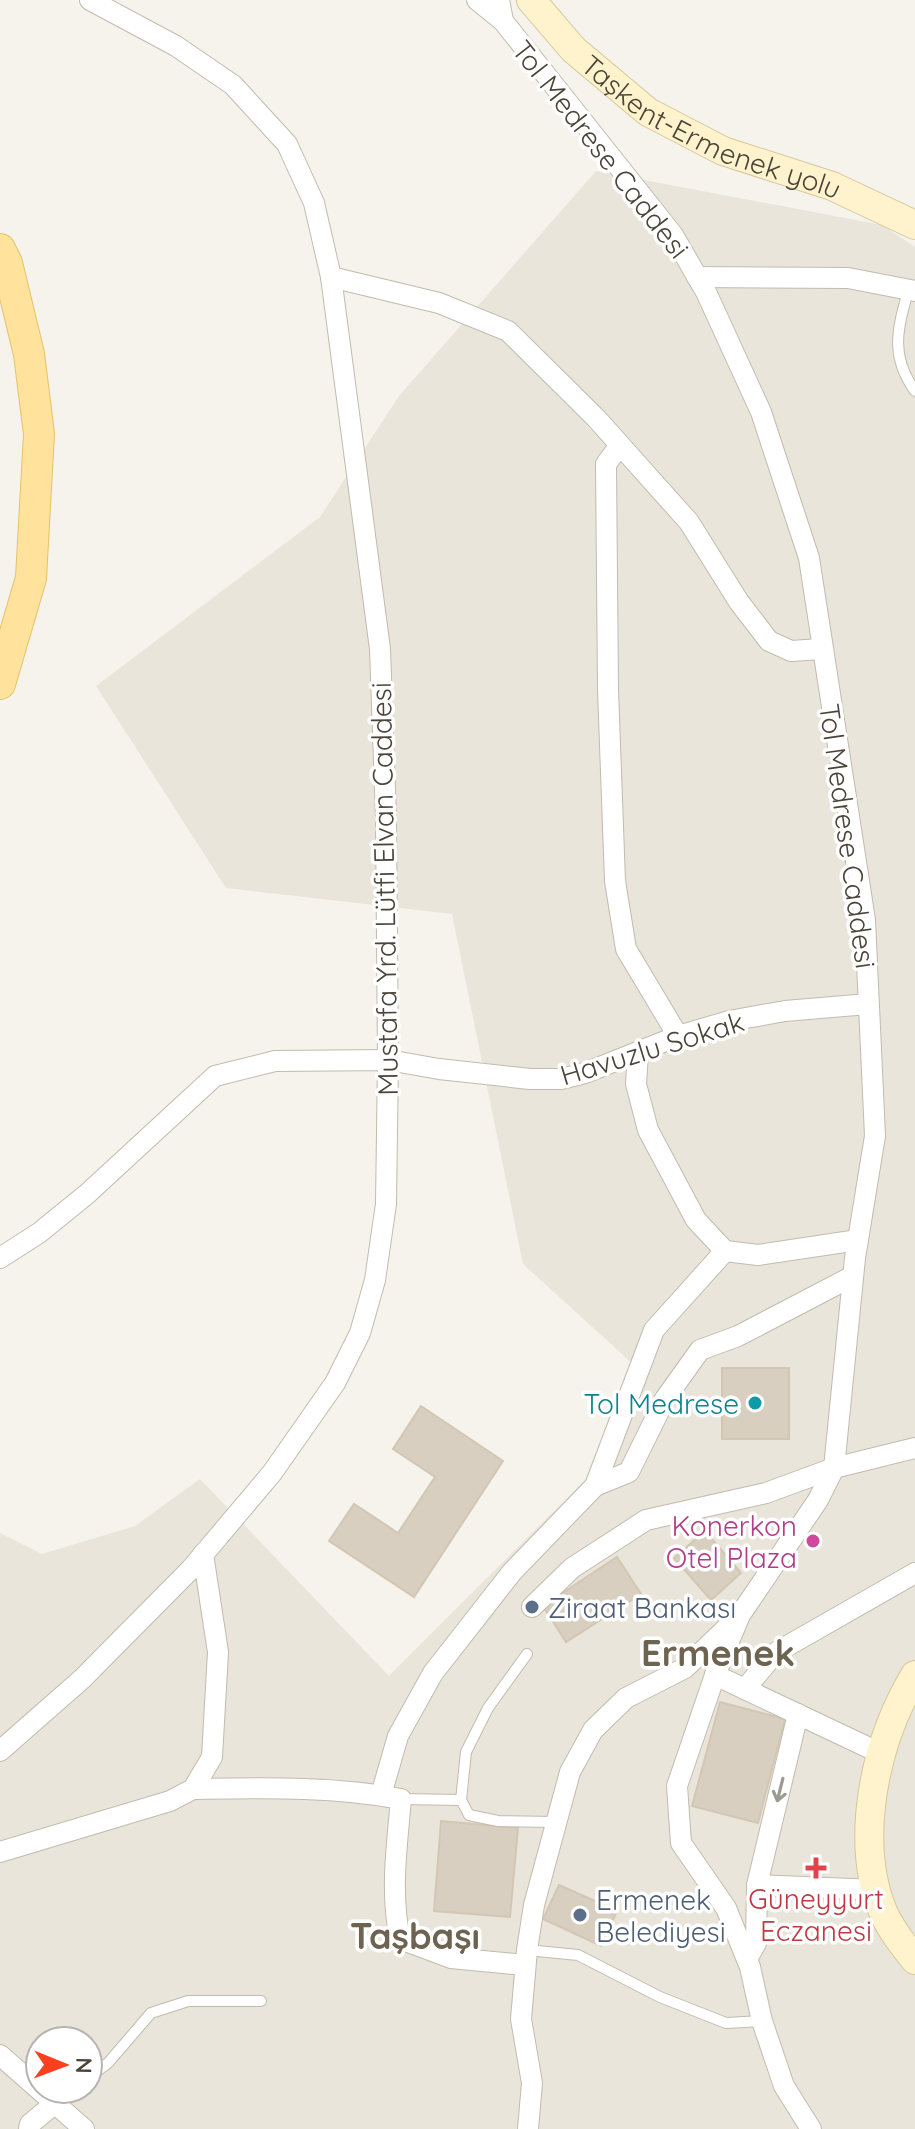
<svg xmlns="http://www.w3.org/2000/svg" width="915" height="2129" font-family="Quicksand,sans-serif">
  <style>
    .residential { fill: #eae5da; fill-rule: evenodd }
    .building { fill: #d8cfc1; stroke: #d3c7b4; stroke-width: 2 }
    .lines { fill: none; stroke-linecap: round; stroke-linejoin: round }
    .service-casing { stroke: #c2bbae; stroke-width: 12 }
    .minor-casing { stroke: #c2bbae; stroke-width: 22 }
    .secondary-casing { stroke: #d6c79b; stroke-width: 30 }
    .primary-casing { stroke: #e6c16a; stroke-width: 32 }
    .service { stroke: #fff; stroke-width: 10 }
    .minor { stroke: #fff; stroke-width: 20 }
    .secondary { stroke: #fff3cd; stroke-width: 28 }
    .primary { stroke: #ffe39c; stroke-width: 30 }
    .oneway { stroke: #9c9892 }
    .culture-dot { fill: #0f9aa8; stroke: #fff; stroke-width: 3 }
    .hotel-dot { fill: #d1479c; stroke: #fff; stroke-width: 3 }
    .service-dot { fill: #5c6f8a; stroke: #fff; stroke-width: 3 }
    .health-dot { fill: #e0444e; stroke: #fff; stroke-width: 3 }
    .labels { text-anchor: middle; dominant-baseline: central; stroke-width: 7; stroke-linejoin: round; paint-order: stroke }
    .street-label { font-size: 28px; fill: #4b4439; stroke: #fff }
    .culture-label { font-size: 28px; fill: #0d838f; stroke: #fff; text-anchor: end }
    .hotel-label { font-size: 28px; fill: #b23c85; stroke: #fff; text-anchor: end }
    .service-label { font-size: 28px; fill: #4e5e75; stroke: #fff; text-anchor: start }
    .health-label { font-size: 28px; fill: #be3a42; stroke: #fff }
    .district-label { font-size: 36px; font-weight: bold; fill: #6e6250; stroke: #fff }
  </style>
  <rect width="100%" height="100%" fill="#f6f3ec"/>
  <path class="residential" d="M596,171L882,225L915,247V2129H0V1533L42,1554L135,1526L200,1479L389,1676L585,1480L634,1365L523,1264L452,914L226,888L96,686L320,517L399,396ZM40,2041H88V2089H40Z"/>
  <g class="building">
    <rect x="722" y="1368" width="67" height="71"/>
    <path d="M421,1406L503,1461L414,1597L329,1541L354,1504L398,1533L435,1477L393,1449Z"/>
    <path d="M705,1531L741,1573L711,1600L674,1558Z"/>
    <path d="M617,1557L641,1594L566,1642L543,1606Z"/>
    <path d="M720,1702L785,1719L758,1823L692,1806Z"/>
    <path d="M441,1821L518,1828L510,1917L434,1911Z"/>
    <path d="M559,1885L617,1911L601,1946L543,1919Z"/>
  </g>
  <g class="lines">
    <defs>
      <g id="service">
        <path d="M909,288C898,327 889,355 915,391"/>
        <path d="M401,1799L461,1800L469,1815L498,1821L556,1822"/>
        <path d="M461,1800L466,1752L488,1708L527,1654"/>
        <path d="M527,1950L578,1955L660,1997L726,2023L762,2021"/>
        <path d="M88,2078L108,2063L151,2013L188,2001H261"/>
        <path d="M53,2105L74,2089"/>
      </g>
      <g id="minor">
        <path d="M477,0L503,21"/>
        <path d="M499,0L503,21L673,235L706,292L761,412L809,558L865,920L875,1136L855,1258L834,1468L766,1493L646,1520L572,1568L532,1607"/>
        <path d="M331,277L439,303L508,331L596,418L689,522L739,602L769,641L791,651L821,649"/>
        <path d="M697,277L848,278L915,291"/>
        <path d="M620,445L606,464L608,690L615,881L626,949L678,1036"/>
        <path d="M638,1053L636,1084L648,1130L696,1220L725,1251"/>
        <path d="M0,1258L39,1233L87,1194L215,1076L275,1061L388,1060L439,1069L530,1079H561L585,1073L678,1036L729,1021L785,1011L868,1004"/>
        <path d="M595,1486L654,1330L725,1251L758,1255L858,1240"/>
        <path d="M715,1675L882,1754"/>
        <path d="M745,1689L775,1653L915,1573"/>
        <path d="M0,1751L82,1679L191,1569L272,1473L335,1383L360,1333L375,1280L386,1204L388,1060L386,818L380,649L331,277L314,203L287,144L233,85L176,46L90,0"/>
        <path d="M193,1789C262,1788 333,1786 401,1799C397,1846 390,1892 400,1939L451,1958L525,1965"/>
        <path d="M381,1795L398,1736L433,1673L512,1572L595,1486L629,1472L665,1399L700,1350L738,1336L853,1276"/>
        <path d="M0,1852L170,1801L193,1789L212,1757L218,1652L203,1554"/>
        <path d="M757,1885L877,1890"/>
        <path d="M747,1959L756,1943L757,1885L798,1714"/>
        <path d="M0,2055L84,2129"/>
        <path d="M29,2129L30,2124L53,2105"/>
        <path d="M528,2129L532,2083L521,2019L527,1950L534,1905L570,1772L593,1730L626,1698L685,1668L734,1621"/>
        <path d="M811,2129L784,2086L762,2021L750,1967L726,1908L681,1843L677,1786L715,1675L740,1615L818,1500L834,1468L915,1448"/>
      </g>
      <g id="secondary">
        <path id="s1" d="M531,0L574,50L648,112L723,151L832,186L915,225"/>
        <path d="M915,1675C875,1741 853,1841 884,1914C892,1931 903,1945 915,1960"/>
      </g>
      <path id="primary" d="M0,249L7,263L29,354L39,434L31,578L0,684"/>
    </defs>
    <use href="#service" class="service-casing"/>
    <use href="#minor" class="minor-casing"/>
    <use href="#secondary" class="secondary-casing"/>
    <use href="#primary" class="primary-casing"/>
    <use href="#service" class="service"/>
    <use href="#minor" class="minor"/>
    <use href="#secondary" class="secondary"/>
    <use href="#primary" class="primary"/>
  </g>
  <defs><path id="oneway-shaft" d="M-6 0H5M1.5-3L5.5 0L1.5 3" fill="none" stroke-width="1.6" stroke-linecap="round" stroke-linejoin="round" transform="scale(2)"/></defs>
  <use class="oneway" href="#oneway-shaft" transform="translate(780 1790) rotate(104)"/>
  <circle class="culture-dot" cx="755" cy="1403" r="8"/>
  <circle class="hotel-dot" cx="813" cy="1541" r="8"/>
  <g class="service-dot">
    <circle cx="532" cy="1607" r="8"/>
    <circle cx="580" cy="1915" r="8"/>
  </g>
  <path class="health-dot" d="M812 1856h8v8h8v8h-8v8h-8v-8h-8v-8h8z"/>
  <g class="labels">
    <g class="street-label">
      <text stroke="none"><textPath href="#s1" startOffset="226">Taşkent-Ermenek yolu</textPath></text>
      <text transform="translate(601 149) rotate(52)">Tol Medrese Caddesi</text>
      <text transform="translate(848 836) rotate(82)">Tol Medrese Caddesi</text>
      <text transform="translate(384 889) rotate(-91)">Mustafa Yrd. Lütfi Elvan Caddesi</text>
      <text transform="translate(652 1048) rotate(-17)">Havuzlu Sokak</text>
    </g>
    <g class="culture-label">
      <text x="739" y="1403">Tol Medrese</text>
    </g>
    <g class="hotel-label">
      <text x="797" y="1525">Konerkon<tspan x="797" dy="32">Otel Plaza</tspan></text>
    </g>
    <g class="service-label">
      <text x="548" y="1607">Ziraat Bankası</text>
      <text x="596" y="1899">Ermenek<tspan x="596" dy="32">Belediyesi</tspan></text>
    </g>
    <g class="health-label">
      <text x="816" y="1898">Güneyyurt<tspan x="816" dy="32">Eczanesi</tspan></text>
    </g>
    <g class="district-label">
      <text x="718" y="1652">Ermenek</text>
      <text x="415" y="1935">Taşbaşı</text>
    </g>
  </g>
  <g transform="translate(64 2065) rotate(91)"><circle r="38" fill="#ffffff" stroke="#b7b4b0" stroke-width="2"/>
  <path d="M0-6L14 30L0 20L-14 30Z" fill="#fc3f1d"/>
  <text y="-12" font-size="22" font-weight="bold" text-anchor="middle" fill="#4b4439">N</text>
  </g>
</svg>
